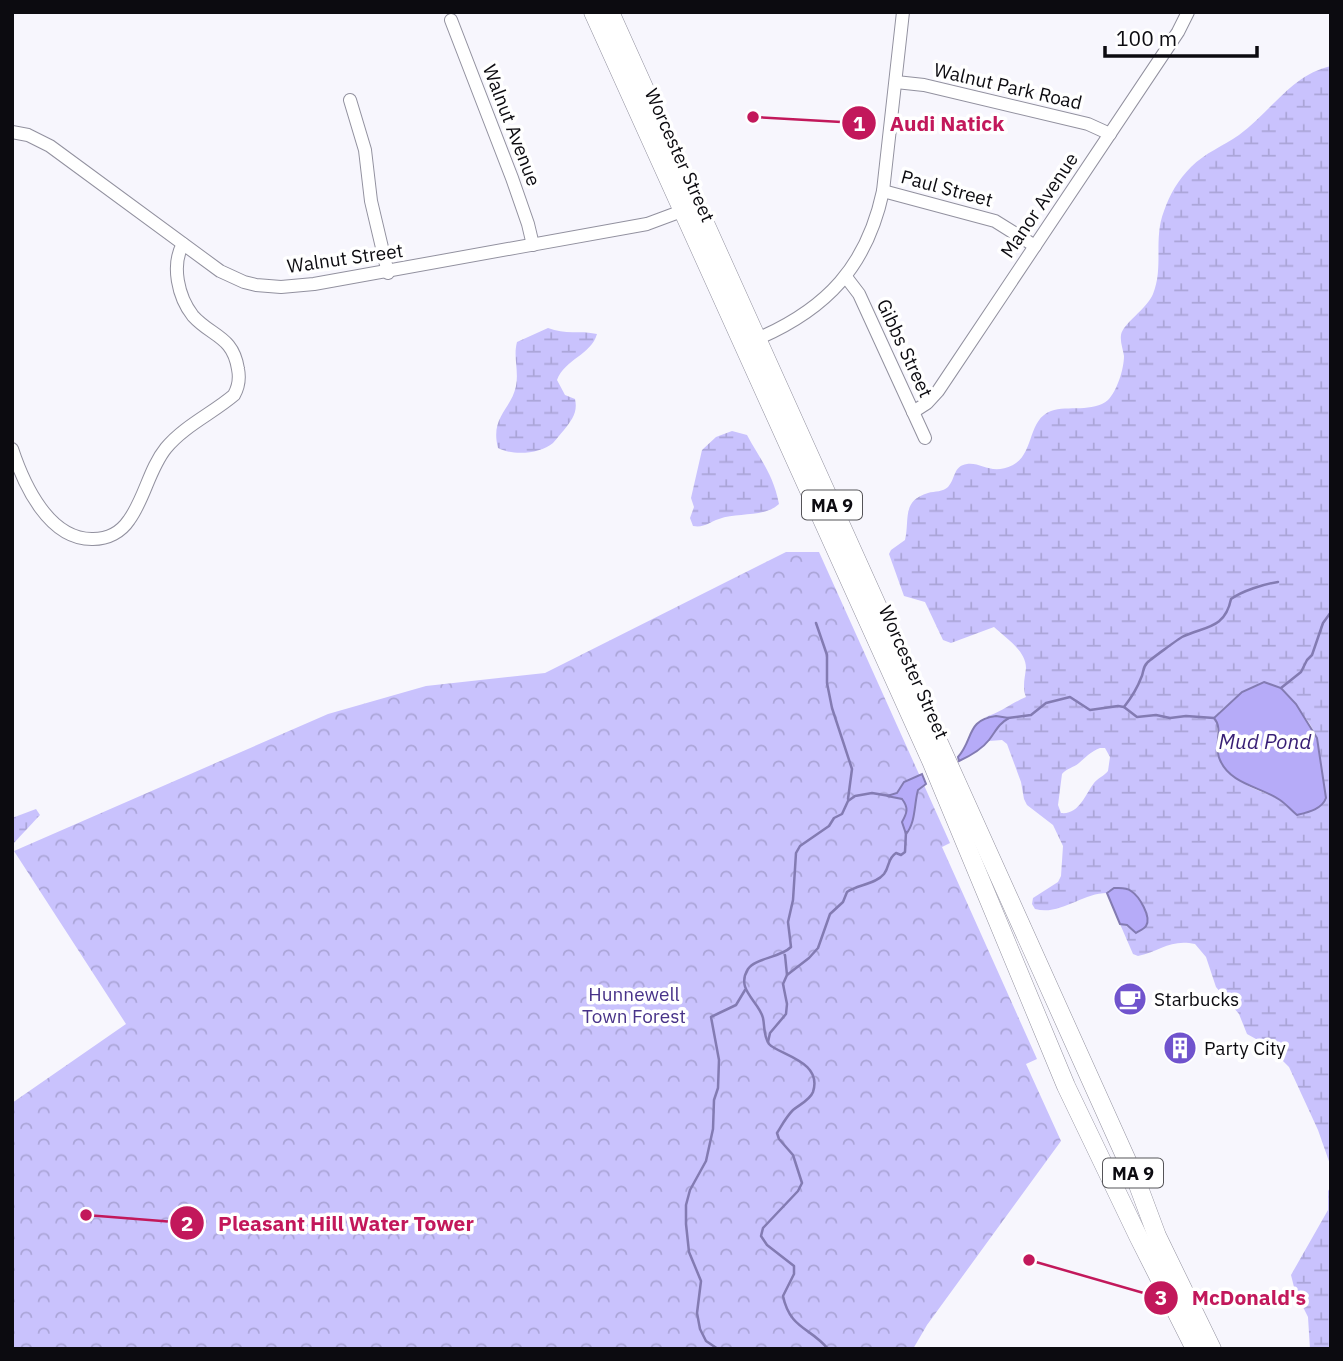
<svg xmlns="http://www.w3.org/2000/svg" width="1343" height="1361" font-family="'IBM Plex Sans',sans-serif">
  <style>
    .wetland { fill: url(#wetland-marsh); fill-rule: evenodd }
    .park { fill: url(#park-crowns) }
    .water { fill: #b6abf8; stroke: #837bb2; stroke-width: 2 }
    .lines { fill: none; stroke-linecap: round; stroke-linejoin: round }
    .stream { stroke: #837bb2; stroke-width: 2.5 }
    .minor-casing { stroke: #92919f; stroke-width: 14 }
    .highway-casing { stroke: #92919f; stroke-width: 19 }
    .minor { stroke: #fff; stroke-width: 12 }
    .highway { stroke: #fff; stroke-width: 18 }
    .labels { text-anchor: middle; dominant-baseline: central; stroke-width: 7; stroke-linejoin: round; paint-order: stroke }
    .shield { fill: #fff; stroke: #555458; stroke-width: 2 }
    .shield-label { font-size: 18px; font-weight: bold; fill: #0c0b10 }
    .street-label { font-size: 19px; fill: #0c0b10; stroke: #fff }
    .park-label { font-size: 19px; fill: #483389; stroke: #fff }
    .poi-label { font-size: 19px; fill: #0c0b10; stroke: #fff; text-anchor: start }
    .water-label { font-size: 21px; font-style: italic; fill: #381f75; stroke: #fff }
    .leader { fill: none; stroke: #c2185b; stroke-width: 2.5 }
    .callout-dot { fill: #c2185b; stroke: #fff; stroke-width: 2.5 }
    .mark-label { font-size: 21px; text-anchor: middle; font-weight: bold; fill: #fff }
    .callout-label { font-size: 21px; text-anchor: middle; font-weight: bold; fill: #c2185b; stroke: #fff; stroke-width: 7; stroke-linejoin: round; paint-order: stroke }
  </style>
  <defs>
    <pattern id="wetland-marsh" width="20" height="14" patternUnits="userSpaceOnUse" patternTransform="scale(1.75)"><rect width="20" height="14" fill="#c9c2fd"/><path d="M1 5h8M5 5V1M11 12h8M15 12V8" fill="none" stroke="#aba5d8"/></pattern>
    <pattern id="park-crowns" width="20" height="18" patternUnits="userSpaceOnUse" patternTransform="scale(1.75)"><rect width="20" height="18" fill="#c9c2fd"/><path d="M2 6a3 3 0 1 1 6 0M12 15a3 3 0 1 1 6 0" fill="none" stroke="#aba5d8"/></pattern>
  </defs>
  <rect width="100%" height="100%" fill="#f7f6fd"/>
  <g class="wetland">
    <path d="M1331,66V1167L1318,1130L1289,1067L1275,1053L1267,1039H1256L1247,1034L1239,1014L1216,987L1206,957L1195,944C1170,939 1161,951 1138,956L1133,954L1120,924L1132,928L1147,926V914L1109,890L1107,893C1082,893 1060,916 1035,909L1032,904L1033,898L1058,882L1061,876L1063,846L1053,825L1027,805L1024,799L1021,782L1007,744L1002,740L989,741L996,727L1008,718L986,717C1001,712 1012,703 1026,697C1022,687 1025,678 1026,668C1026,651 1006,638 994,627L951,643L943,640L925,602L904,596L889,554L891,550L905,540C910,520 901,501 928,493C935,491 943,492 948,487C956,478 953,466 967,464C982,462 991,476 1013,465C1035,453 1027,420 1051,411C1068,405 1093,413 1108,400C1117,391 1124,369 1124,356C1123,349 1120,342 1121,335C1123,323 1147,309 1153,294C1164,267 1153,239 1164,211C1170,194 1178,180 1191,167C1205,153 1223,146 1239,135C1271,112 1291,75 1331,66ZM1281,688C1293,704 1312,720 1317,740C1321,757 1320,774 1325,791L1311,811L1297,815L1281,800L1250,787L1232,775L1217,733L1219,712L1242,692ZM1100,748H1105L1110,757L1108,771C1104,776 1098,778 1094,783C1085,795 1079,815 1061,813L1058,805L1062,774C1067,768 1073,768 1079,763C1086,757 1090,752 1100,748Z"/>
    <path d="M548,328C565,335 580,330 597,334C591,355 565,359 557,380L565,395L575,399C578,412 572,420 564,430C560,434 557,439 553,443C540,454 513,456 498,448C490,417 511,410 516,386C519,370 513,357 517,342Z"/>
    <path d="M732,431L747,435C761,461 773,474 779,504C764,518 738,512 719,519C709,522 705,528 693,526L690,518L694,507L691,498L702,450L716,437Z"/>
    <path d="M36,809L40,815L12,845V818Z"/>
    <path d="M1331,1186V1349H1310L1308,1317L1295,1291L1291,1275L1328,1210V1191Z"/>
  </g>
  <path class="park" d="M786,552H819L950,843L942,847L1037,1059L1026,1064L1061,1141L927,1325L913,1349H12V1103L126,1024L14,851L328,714L426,686L545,673Z"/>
  <g class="water">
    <path d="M1264,682L1281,688L1296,704L1317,738L1326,798C1322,809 1309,812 1297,815C1291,810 1286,804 1280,800C1261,787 1230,784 1220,760C1213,746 1224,729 1214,718L1242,692Z"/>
    <path d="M996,716L1009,718C998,724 996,731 989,740C982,749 970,756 959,761L958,757C974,739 966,720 996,716Z"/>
    <path d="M922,774L926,784L918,790C914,804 916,822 906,834L902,822C907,813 909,808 902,799L887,796L897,793L904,782Z"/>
    <path d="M1114,888C1120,888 1126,887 1131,891C1139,896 1152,917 1146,926C1144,929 1139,931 1136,933L1127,925L1120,924L1107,893Z"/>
  </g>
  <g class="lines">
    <g class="stream">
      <path d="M816,623L827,655V683L832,708L852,769L848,799"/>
      <path d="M1281,688L1301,672L1307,660L1312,655L1323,623L1331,612"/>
      <path d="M1124,707C1131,698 1137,689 1141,678C1144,673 1142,668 1147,663C1148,661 1180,638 1182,637C1205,626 1225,629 1231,599C1242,591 1264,584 1278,582"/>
      <path d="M1008,718L1031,715L1046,703L1070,697L1090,710L1118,706L1124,707L1137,717L1156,715L1170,718L1186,716L1214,718"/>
      <path d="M787,975L809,958L818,948L830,914L843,902L847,892C857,885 876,884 884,874C890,866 887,859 896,853L901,855L905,852L906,832"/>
      <path d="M768,1042L770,1033L786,1014L787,1004L783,984L787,975L785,955"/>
      <path d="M718,1349L706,1341L700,1329L697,1313L701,1281L689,1252L686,1224V1205L690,1190L706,1161L713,1129L714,1100L718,1088L719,1060L711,1017L736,1005L745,990"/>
      <path d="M828,1349C810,1327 790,1329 783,1296L794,1274V1266L767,1245L761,1236L763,1228L798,1191L802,1183L793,1155L779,1139L777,1133C782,1125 786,1117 793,1110C799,1105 810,1100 813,1092C823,1061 779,1055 769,1044C763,1035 765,1027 763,1018C759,1001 735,990 748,969C755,958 780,958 791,947L788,922L793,900L796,853L800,846L829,826L834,818L842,814L848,801L855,796L872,793L890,796"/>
    </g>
    <defs>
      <g id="minor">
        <path d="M451,20L512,178L528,224L533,245"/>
        <path d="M896,82L924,85L1088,124L1110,134"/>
        <path d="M350,100L365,150L371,201L388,273"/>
        <path d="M12,132L28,135L50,146L220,271L244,282L256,285L281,287L314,284L647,224L682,211"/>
        <path d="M883,191L995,221L1035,246"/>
        <path d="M846,277L859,294L925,438"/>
        <path d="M757,339C827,309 867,266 883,191L903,12"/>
        <path d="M913,412L927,403L938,391L1178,32L1188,12"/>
        <path d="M12,449C24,485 49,540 93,539C108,539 121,532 129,520C145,498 149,469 166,448C184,426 213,413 234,395C239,386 240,379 238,369C233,336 212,337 193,316C178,297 171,265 183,244"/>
      </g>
      <g id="highway">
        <path d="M593,12L932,763L1066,1086L1138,1236L1195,1349"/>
        <path d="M610,12L1138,1185L1157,1236L1212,1349"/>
      </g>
    </defs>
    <use href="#minor" class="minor-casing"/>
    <use href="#highway" class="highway-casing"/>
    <use href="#minor" class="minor"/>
    <use href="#highway" class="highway"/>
  </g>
  <defs>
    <symbol id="cafe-disc" viewBox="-11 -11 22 22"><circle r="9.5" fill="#7053cd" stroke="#fff"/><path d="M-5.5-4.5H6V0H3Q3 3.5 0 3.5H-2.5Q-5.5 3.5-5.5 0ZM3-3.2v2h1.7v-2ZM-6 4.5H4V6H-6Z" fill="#fff"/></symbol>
    <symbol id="building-disc" viewBox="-11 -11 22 22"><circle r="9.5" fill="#7053cd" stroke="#fff"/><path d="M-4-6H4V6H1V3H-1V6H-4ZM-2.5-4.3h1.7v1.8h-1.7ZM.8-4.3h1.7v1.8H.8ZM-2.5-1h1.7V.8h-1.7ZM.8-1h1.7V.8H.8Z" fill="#fff"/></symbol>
  </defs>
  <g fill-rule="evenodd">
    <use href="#cafe-disc" x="1111" y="980" width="38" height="38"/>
    <use href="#building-disc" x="1161" y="1029" width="38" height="38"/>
  </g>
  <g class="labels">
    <g class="shield">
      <rect x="802" y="490.5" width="60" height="29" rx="5"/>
      <rect x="1103" y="1158.5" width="60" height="29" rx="5"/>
    </g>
    <g class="shield-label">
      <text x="832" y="505">MA 9</text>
      <text x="1133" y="1173">MA 9</text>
    </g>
    <g class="street-label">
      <text transform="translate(1008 86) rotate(13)">Walnut Park Road</text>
      <text transform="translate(512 125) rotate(69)">Walnut Avenue</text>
      <text transform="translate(680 155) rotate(66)">Worcester Street</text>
      <text transform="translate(947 188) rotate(15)">Paul Street</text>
      <text transform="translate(1039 205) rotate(-56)">Manor Avenue</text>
      <text transform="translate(345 258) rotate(-8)">Walnut Street</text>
      <text transform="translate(905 348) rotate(65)">Gibbs Street</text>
      <text transform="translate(914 672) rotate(66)">Worcester Street</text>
    </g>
    <g class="park-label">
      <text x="634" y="994">Hunnewell<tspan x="634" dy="22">Town Forest</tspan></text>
    </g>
    <g class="poi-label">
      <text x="1154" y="999">Starbucks</text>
      <text x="1204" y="1048">Party City</text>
    </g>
    <g class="water-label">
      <text x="1265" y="741">Mud Pond</text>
    </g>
  </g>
  <path class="leader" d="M753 117L859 123M86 1215L187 1223M1029 1260L1161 1298"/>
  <g class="callout-dot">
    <circle cx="753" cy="117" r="7"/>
    <circle cx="86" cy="1215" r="7"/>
    <circle cx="1029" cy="1260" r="7"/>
    <circle cx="859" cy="123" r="18"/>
    <circle cx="187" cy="1223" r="18"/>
    <circle cx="1161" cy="1298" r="18"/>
  </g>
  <g class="mark-label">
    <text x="859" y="131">1</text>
    <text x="187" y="1231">2</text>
    <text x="1161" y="1305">3</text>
  </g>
  <g class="callout-label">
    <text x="947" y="131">Audi Natick</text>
    <text x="346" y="1231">Pleasant Hill Water Tower</text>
    <text x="1249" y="1305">McDonald's</text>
  </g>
  <rect width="1343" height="1361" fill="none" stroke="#0c0b10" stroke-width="28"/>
  <path d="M1105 46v10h152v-10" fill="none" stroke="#0c0b10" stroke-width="3.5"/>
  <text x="1116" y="46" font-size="21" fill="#0c0b10" stroke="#ffffff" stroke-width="5" paint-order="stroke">100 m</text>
</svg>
